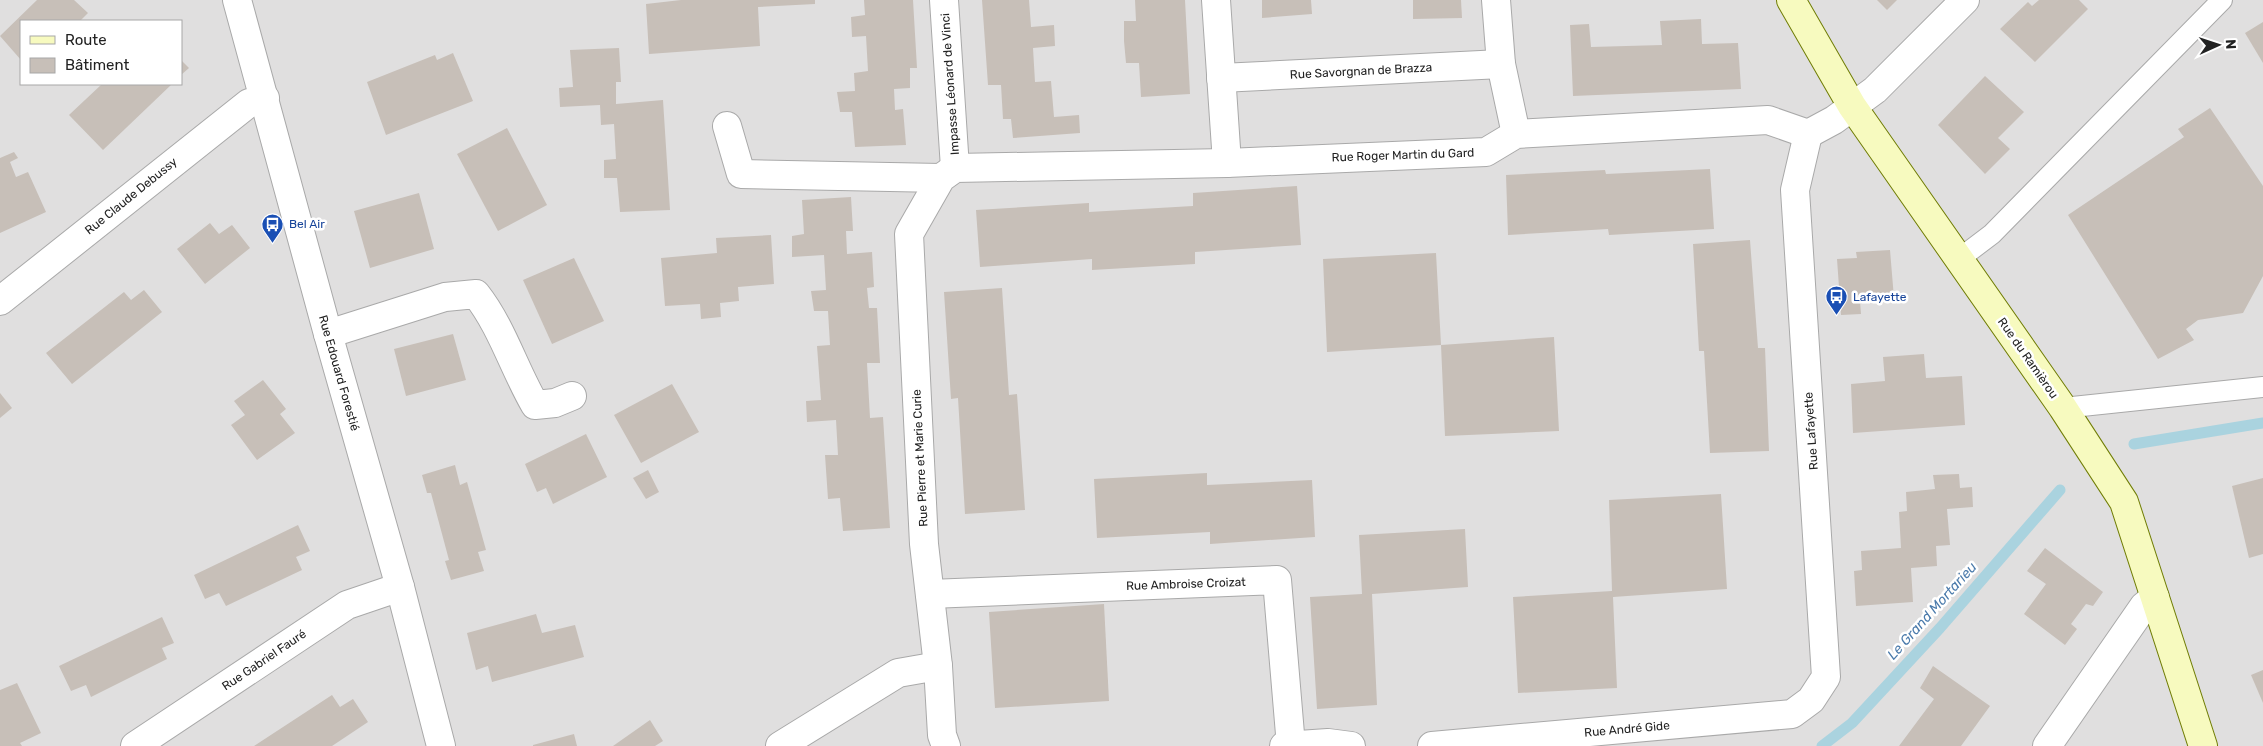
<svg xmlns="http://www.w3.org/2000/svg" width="2263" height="746" font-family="Rubik,sans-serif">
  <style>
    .residential { fill: #e0dfdf; fill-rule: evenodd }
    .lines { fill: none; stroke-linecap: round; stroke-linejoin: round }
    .stream { stroke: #aad3df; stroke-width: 11 }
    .building { fill: #c7bfb8 }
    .lane-casing { stroke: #a9a9a9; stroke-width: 22 }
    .street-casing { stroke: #a9a9a9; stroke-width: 30 }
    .secondary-casing { stroke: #707d05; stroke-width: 30 }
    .lane { stroke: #fff; stroke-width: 20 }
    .street { stroke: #fff; stroke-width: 28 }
    .secondary { stroke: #f7fabf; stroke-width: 28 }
    .labels { text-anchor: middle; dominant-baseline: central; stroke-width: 5; stroke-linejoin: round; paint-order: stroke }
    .street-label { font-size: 12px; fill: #222; stroke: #fff }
    .transit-label { font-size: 12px; fill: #164399; stroke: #fff; text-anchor: start }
    .water-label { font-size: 14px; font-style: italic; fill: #4a7aab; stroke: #fff }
  </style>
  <rect width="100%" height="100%" fill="#f2efe9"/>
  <path class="residential" d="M0,0H2263V746H0ZM21,21H181V84H21Z"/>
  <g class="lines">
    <g class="stream">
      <path d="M2134,444L2263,423"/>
      <path d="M1822,746L1852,723L1940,628L2060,490"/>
    </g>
  </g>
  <g class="building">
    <path d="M37,0H74L88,13L80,21H21V60L0,36Z"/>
    <path d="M681,0H815V4L758,7L760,46L649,54L646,4Z"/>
    <path d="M864,0H913L917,68H910V88L894,89L895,110L903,109L906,145L855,147L852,112H840L837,92L855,91L854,73L868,71L866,36L852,37L851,17L865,15Z"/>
    <path d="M982,0H1029L1031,27L1054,25L1055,46L1033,48L1035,82L1051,81L1054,117L1079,115L1080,133L1013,138L1011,119H1003L1001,85H988Z"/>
    <path d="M1135,0H1185L1190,94L1141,97L1139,63H1126L1124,41V21H1136Z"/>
    <path d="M1262,0H1311L1312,14L1262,18Z"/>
    <path d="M1413,0H1461L1462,18L1413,19Z"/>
    <path d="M1877,0H1897L1887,10Z"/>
    <path d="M2039,0H2079L2088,9L2035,62L2000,29L2028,2L2032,6Z"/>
    <path d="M1701,19L1702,44L1738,43L1741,89L1573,96L1570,25L1589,24L1591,47L1662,45L1660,21Z"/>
    <path d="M2263,22V63L2245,33Z"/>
    <path d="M619,48L621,82H616V104L663,100L670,210L620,212L617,178H604V160L616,159L614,124L601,125L600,105L560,107L559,88L573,87L570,50Z"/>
    <path d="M453,53L473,101L386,135L367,82L435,55L437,60Z"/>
    <path d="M181,60L189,68L181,75Z"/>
    <path d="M1985,76L2024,112L1998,138L2010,149L1985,174L1938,125Z"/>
    <path d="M102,84H172L103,150L69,115Z"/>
    <path d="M2210,108L2263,186V276L2243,313L2198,320L2186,329L2194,340L2158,359L2068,215L2184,137L2178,129Z"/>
    <path d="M507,128L547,205L498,231L457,154Z"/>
    <path d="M14,152L18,158L10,162L16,177L28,172L46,212L0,233V158Z"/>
    <path d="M1710,169L1714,229L1609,235L1608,229L1508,235L1506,175L1605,170L1606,174Z"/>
    <path d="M1297,186L1301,245L1195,252V264L1092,270V259L980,267L976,210L1089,203V212L1193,206V193Z"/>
    <path d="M419,193L434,249L370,268L354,211Z"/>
    <path d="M851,197L853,231H846L847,254L872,252L874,287L867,288L869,308H877L880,363H867L870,418L883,417L890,528L843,531L840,498L828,499L825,455H838L836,420L807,422L806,401L821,400L817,346L830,345L828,311H814L811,291L826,290L824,255L792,257V236L804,234L802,200Z"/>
    <path d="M210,223L219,234L232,225L250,248L205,284L177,249Z"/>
    <path d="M771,235L774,284L738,287L739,301L720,303L721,317L701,319L700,304L665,306L661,258L717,253L716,238Z"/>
    <path d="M1750,240L1758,348H1765L1769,451L1710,453L1704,351H1699L1693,244Z"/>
    <path d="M1890,250L1894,298L1860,301L1861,314L1841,315L1837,259L1857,258L1856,252Z"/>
    <path d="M1436,253L1441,345L1554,337L1559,431L1445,436L1441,345L1327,352L1323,259Z"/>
    <path d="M574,258L604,321L552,344L523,280Z"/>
    <path d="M1002,288L1009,395L1017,394L1025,510L965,514L958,398L951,399L944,292Z"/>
    <path d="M144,290L162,312L72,384L46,353L124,292L131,300Z"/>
    <path d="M453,334L466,380L406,396L394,349Z"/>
    <path d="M1924,354L1926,378L1962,376L1965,425L1853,433L1851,384L1885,381L1883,357Z"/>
    <path d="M263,380L286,409L280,414L295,433L257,460L231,425L245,415L234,401Z"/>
    <path d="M672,384L699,432L641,463L614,415Z"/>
    <path d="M0,393L12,408L0,418Z"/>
    <path d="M586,434L607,477L553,504L546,488L537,492L525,464Z"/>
    <path d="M455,465L460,485L467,482L486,550L478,552L484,571L451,580L445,561L449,560L431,493H427L422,475Z"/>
    <path d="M648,470L659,492L646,499L633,478Z"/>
    <path d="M1207,473V485L1312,480L1315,537L1210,544V532L1097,538L1094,479Z"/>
    <path d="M1959,474L1960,488L1972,487L1973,507L1947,509L1950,545L1936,546L1937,566L1911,568L1913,602L1856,606L1854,571L1862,570L1861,551L1901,548L1899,512L1907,511L1906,492L1935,489L1933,475Z"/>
    <path d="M2263,478V554L2249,558L2232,486Z"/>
    <path d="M1721,494L1727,589L1613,597L1617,688L1518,693L1513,597L1612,591L1609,500Z"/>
    <path d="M298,525L310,551L296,557L302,570L226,606L219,593L205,599L194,575Z"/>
    <path d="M1465,529L1468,587L1372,594L1377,705L1317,709L1310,597L1362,594L1359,535Z"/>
    <path d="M2045,548L2103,592L2093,606L2086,604L2071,624L2077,629L2065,645L2024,614L2046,584L2027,571Z"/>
    <path d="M1104,604L1109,701L995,708L989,612Z"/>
    <path d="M536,614L542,633L575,625L584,657L492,682L488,666L476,670L467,633Z"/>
    <path d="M162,617L174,643L162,648L167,659L91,697L86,685L71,691L59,666Z"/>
    <path d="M1933,666L1990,706L1961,746H1899L1934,699L1920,688Z"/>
    <path d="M2263,670V703L2251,675Z"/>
    <path d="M17,683L41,733L20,743L22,746H0V690Z"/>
    <path d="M332,695L340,707L353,699L368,722L332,746H254Z"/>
    <path d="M650,720L663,741L655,746H613Z"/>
    <path d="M574,734L577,746H533V745Z"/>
  </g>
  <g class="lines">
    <defs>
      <g id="lane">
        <path d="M1959,259L1992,234L2222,0"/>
        <path d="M2063,408L2263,387"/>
      </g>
      <g id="street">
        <path d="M237,0L328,334L400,587L441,746"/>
        <path d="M944,0L955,168"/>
        <path d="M1216,0L1227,163"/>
        <path d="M1496,0L1501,64L1516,134"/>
        <path d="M1221,78L1501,64"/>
        <path d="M727,126L741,174L941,178"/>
        <path d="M0,301L249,103L265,98"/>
        <path d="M328,334L445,297L476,294C502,327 514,369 535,405L555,403L572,396"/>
        <path d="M930,594L1277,580L1291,746"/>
        <path d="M135,746L347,605L400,587"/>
        <path d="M780,746L898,673L938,666"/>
        <path d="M946,746L942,735L938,666L924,544L909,234L941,178L955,168L1227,163L1486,152L1516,134L1768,120L1808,134L1834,120L1875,90L1965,0"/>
        <path d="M1284,746L1328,743L1351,746"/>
        <path d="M1432,746L1792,714L1811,700L1826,677L1795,190L1808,134"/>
        <path d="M2047,746L2144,606L2155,597"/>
      </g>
      <path id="secondary" d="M1791,0L1852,106L2063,408L2124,502L2203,746"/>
    </defs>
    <use href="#lane" class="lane-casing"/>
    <use href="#street" class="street-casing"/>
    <use href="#secondary" class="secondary-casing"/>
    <use href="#lane" class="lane"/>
    <use href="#street" class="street"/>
    <use href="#secondary" class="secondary"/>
  </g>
  <defs>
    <symbol id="bus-pin" viewBox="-11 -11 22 30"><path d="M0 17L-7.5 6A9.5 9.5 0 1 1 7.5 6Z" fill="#1a4fb4" stroke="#fff"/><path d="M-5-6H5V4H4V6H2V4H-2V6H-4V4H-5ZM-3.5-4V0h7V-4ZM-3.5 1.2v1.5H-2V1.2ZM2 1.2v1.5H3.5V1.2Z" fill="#fff"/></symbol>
  </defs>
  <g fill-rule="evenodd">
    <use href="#bus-pin" x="260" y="212" width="25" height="34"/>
    <use href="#bus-pin" x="1824" y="284" width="25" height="34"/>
  </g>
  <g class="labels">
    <g class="street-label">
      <text transform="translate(1361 71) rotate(-3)">Rue Savorgnan de Brazza</text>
      <text transform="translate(950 84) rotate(-94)">Impasse Léonard de Vinci</text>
      <text transform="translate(1403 155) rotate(-2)">Rue Roger Martin du Gard</text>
      <text transform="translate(131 196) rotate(-39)">Rue Claude Debussy</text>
      <text transform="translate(2028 358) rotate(55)">Rue du Ramièrou</text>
      <text transform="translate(339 373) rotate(74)">Rue Edouard Forestié</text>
      <text transform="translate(1811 431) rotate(-94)">Rue Lafayette</text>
      <text transform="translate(920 458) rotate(-93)">Rue Pierre et Marie Curie</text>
      <text transform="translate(1186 584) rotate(-2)">Rue Ambroise Croizat</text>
      <text transform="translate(264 660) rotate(-34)">Rue Gabriel Fauré</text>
      <text transform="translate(1627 729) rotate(-5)">Rue André Gide</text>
    </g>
    <g class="transit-label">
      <text x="289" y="224">Bel Air</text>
      <text x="1853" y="297">Lafayette</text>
    </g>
    <g class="water-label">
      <text transform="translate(1932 611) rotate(-48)">Le Grand Mortarieu</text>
    </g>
  </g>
  <rect x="20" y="20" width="162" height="65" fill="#ffffff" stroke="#a7a7a7"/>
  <rect x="30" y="36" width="25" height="8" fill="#f7fabf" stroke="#a7a7a7"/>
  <text x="65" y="45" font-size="15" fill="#222222">Route</text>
  <rect x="30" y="58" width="25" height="15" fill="#c7bfb8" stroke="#a7a7a7"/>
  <text x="65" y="70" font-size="15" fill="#222222">Bâtiment</text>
  <g transform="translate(2218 45) rotate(87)" stroke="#ffffff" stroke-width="4" paint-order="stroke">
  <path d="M0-4L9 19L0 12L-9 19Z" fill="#222222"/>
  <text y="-8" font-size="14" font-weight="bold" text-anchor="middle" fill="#222222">N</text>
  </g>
</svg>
